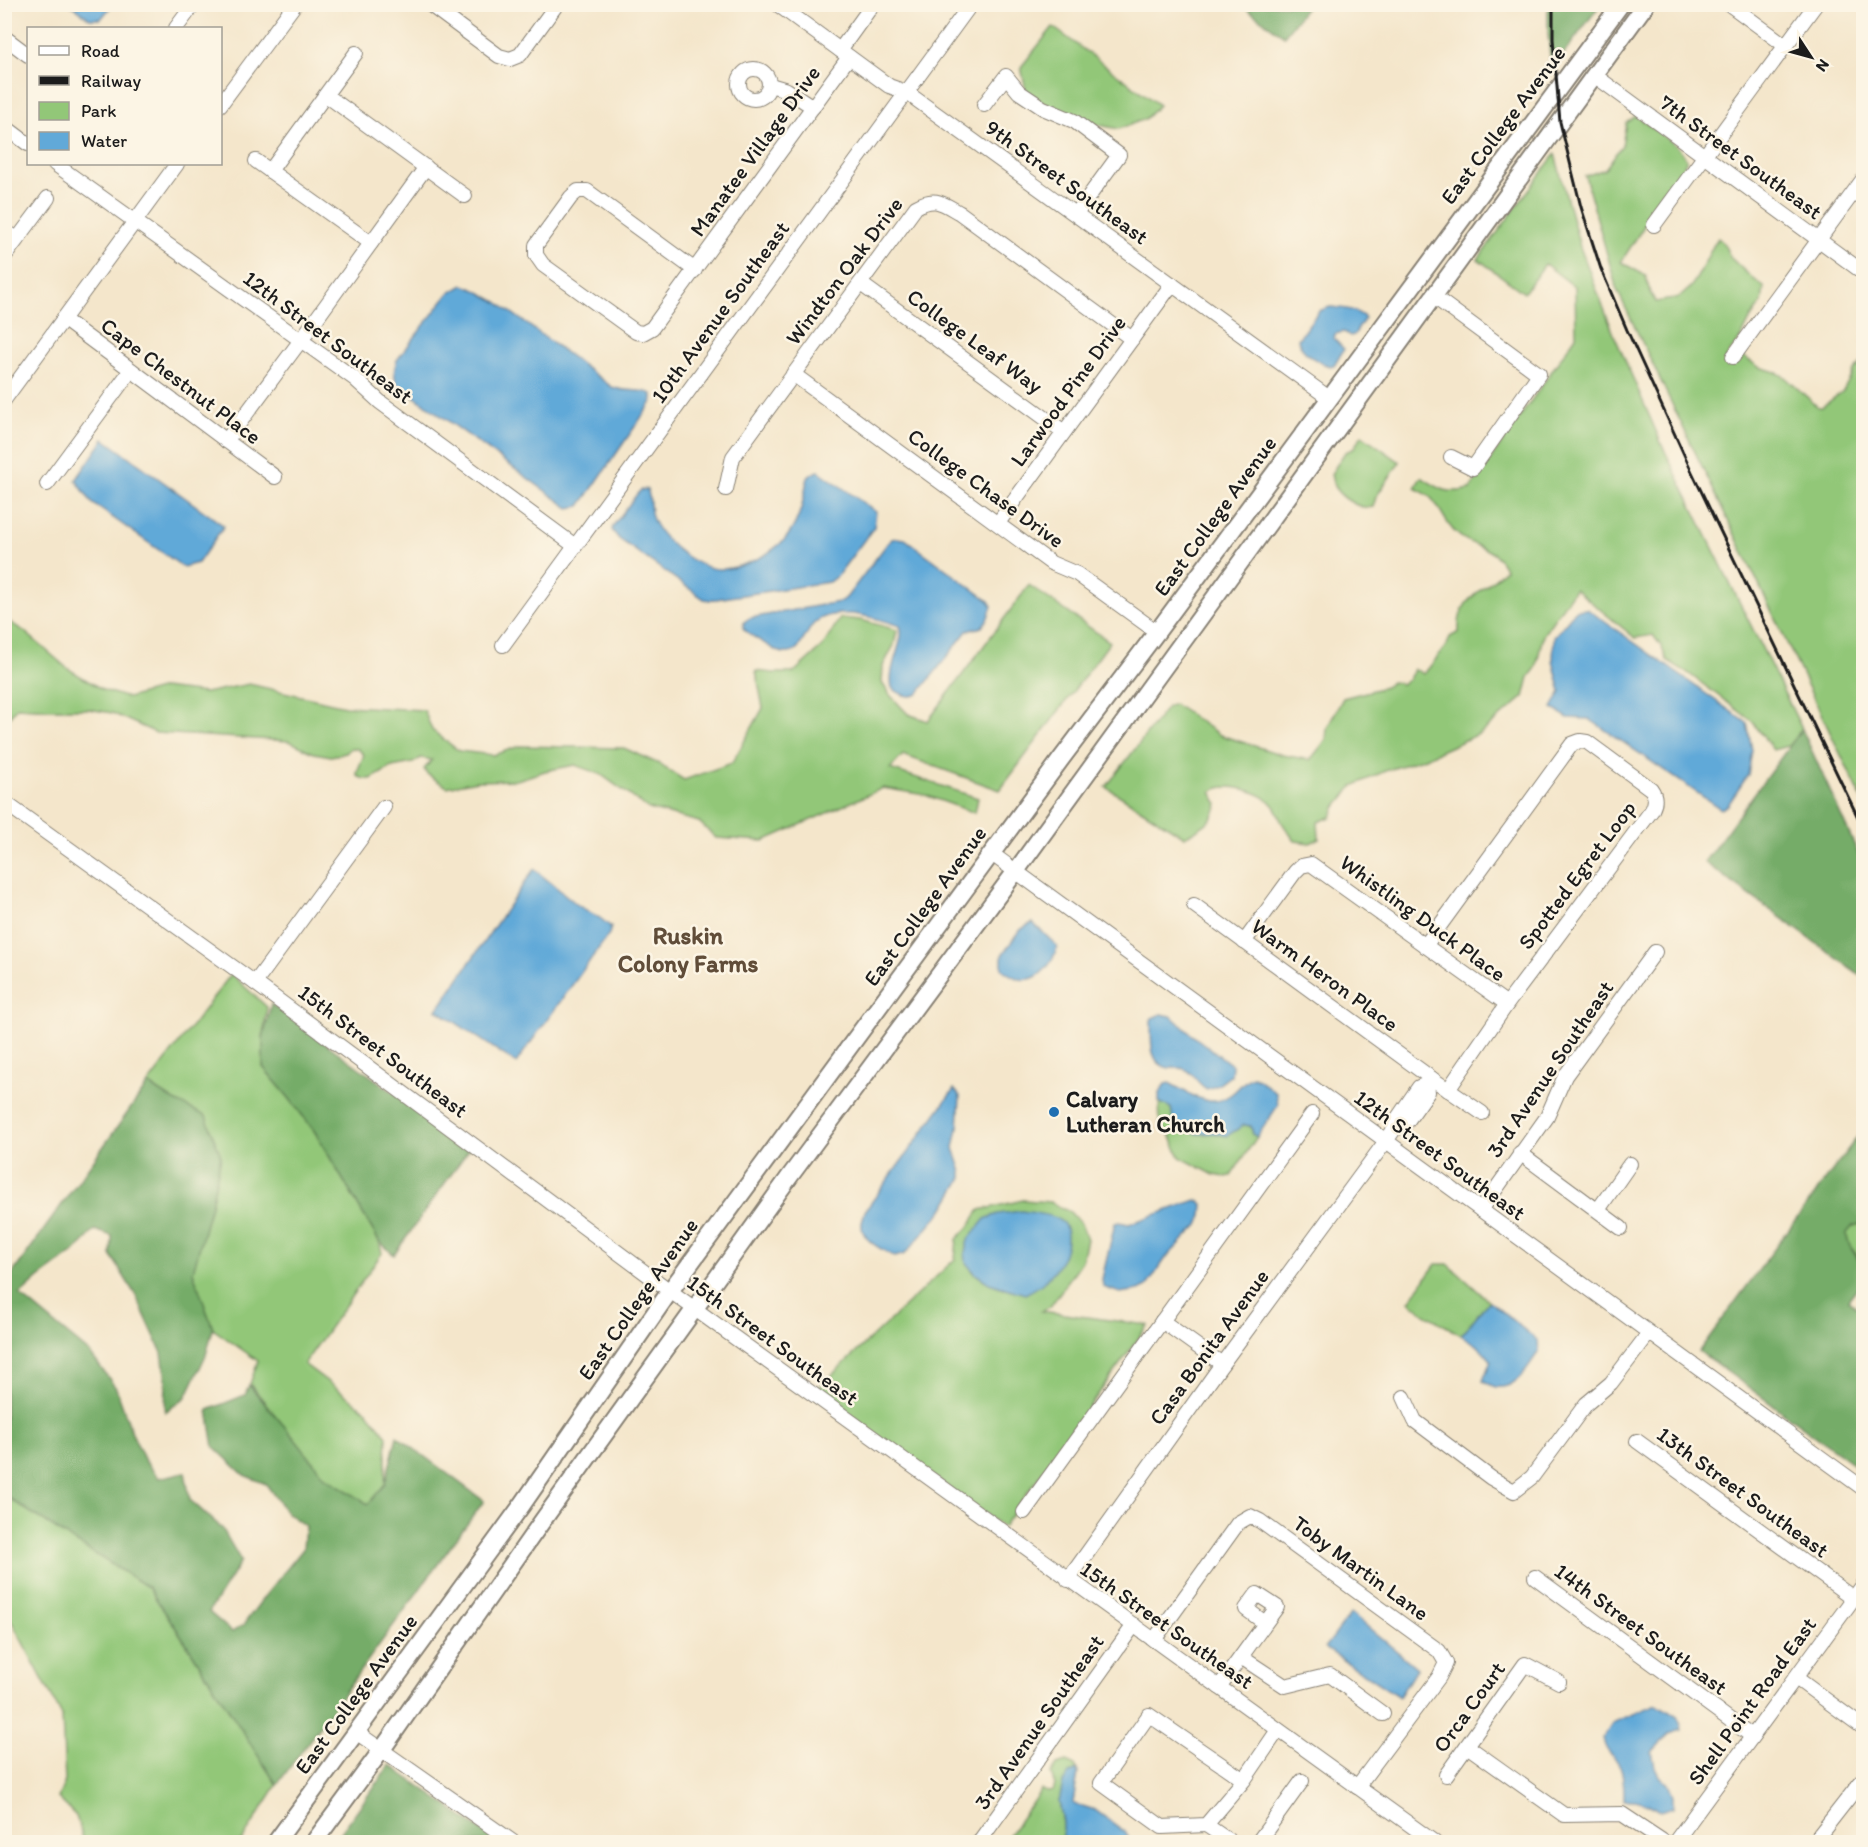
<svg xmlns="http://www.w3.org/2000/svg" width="1868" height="1847" font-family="Itim,sans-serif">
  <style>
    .green { fill: #92c778; stroke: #57724a; stroke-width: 1.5; fill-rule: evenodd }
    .forest { fill: #75ac68; stroke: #486442; stroke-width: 1.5 }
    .water { fill: #61a9d8; stroke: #3e627a; stroke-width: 1.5 }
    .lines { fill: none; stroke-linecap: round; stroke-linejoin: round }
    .minor-casing { stroke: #888174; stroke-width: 16 }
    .major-casing { stroke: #888174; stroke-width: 20 }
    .minor { stroke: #fff; stroke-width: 14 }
    .major { stroke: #fff; stroke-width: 16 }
    .rail { stroke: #1c1c1c; stroke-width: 3 }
    .poi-dot { fill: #1f6fb2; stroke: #fcf5e5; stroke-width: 2 }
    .labels { text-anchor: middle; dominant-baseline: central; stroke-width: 5; stroke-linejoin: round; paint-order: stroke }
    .street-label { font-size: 22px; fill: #1c1c1c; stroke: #fcf5e5 }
    .poi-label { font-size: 22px; font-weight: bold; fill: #1c1c1c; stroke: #fcf5e5; text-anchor: start }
    .neighbourhood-label { font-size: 24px; font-weight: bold; fill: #604d39; stroke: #fcf5e5 }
  </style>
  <rect width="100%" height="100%" fill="#fcf5e5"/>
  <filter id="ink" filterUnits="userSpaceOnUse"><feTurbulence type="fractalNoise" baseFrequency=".0167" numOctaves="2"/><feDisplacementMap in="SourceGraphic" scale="12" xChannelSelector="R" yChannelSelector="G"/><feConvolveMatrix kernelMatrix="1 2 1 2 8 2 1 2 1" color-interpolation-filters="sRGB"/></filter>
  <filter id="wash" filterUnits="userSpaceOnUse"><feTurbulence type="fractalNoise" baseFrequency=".008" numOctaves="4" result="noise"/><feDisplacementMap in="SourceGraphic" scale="24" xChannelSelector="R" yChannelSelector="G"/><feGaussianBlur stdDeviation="1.35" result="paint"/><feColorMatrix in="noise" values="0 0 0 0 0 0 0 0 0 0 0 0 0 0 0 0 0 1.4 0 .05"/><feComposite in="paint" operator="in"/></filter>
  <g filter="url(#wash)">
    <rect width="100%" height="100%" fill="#f4e6cb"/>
    <g class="green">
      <path d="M1053,27L1159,105L1145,119L1119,129L1083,122L1045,104L1026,91L1021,67Z"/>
      <path d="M1636,116L1677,146L1687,159L1678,179L1653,212L1621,262L1646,276L1650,293L1656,302C1663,300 1673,300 1679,297C1698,286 1706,255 1718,238C1727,244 1725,250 1731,258C1740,267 1754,280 1764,287L1762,302L1751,318L1742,336L1726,358L1735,364L1741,355L1759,367L1776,372L1785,377L1818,407H1822L1843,391L1854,371L1863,361V801L1617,290L1585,176L1605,169L1622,145L1626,123Z"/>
      <path d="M1555,154L1580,247L1615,337L1662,445L1802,729L1788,746L1773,750L1752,721L1688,673L1667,660L1661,646L1653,635L1635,638L1575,589L1543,635L1536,668L1529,677L1524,697L1481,733L1425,758L1385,771L1353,786L1335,808L1331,817L1318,822L1319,839L1310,843L1295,841C1290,834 1285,828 1281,821C1279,815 1277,809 1272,804C1262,791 1225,781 1211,792L1218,804C1212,825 1201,826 1185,837L1106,787L1167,707L1174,704L1220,735L1283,755L1310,760L1326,740L1327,728L1343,698L1385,687L1392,682L1402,684L1409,679L1414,669L1424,674L1447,645L1450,637L1459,632C1456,596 1486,591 1505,569C1495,545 1473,549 1456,533C1445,523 1441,508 1431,498C1427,493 1420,491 1415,488L1421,477C1440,489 1447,495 1470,489L1576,336L1575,287L1545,264L1524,293L1478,259Z"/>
      <path d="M1362,435L1400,462L1376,497L1373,507C1360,510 1343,499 1335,488C1333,485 1332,478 1331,474L1345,452L1353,449Z"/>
      <path d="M1029,585L1110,642L1000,790L903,755L890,769L978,798L975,813L925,795L883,788L764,841L716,838L699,822L649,809L600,774L575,765L545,771L517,780L477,781L447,787L427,774L424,769L432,760L421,758L413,763L392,767L371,779H364L357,776V772L364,755L358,749L351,748L346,753L331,756L314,753L289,741L156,733L112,713L88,709H51L17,707L5,722V619L24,631L67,668L103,690L128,698L163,688L205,693L249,684L345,706L424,710L432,730L459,751L493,755L520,746L624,748L659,764L684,780L732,763L763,708L756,671L774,673H793L823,646L840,618L861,620L897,630L894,645L883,666L882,683L890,695L908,714L928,721Z"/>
      <path d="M231,974L267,1007L263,1038V1067L290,1099L315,1132L379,1241L382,1253L304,1364L367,1411L387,1436L385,1484L369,1505L325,1477L250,1384L258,1361L213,1329L192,1272L211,1205L221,1156L173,1100L148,1084Z"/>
      <path d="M1159,1102L1171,1108L1174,1125L1198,1134L1215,1133L1227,1135L1243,1125L1251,1126L1253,1134L1257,1137L1231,1176L1225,1177L1214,1175L1180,1157L1170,1135L1164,1130L1160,1124Z"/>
      <path d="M1023,1200L1050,1202L1070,1212L1081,1224L1087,1239L1082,1261L1050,1307L1041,1311L1148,1325L1003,1527L815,1391L955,1259L957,1239L968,1228L980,1210ZM976,1231L1023,1292C991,1288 944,1268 976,1231Z"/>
      <path d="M1858,1223H1863V1263L1846,1241V1233L1853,1226Z"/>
      <path d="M1436,1264H1448L1489,1301L1461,1335L1425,1314L1409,1301Z"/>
      <path d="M4,1495L71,1539L148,1587L186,1643L277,1785L241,1842H84L76,1816L58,1798L65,1781L62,1716L5,1609Z"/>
      <path d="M1066,1762L1075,1766L1077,1770L1069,1774L1059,1802L1063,1823V1842H1004L1041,1790L1048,1792L1053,1791L1055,1785L1051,1774L1057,1765Z"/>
    </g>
    <g class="forest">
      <path d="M1241,5H1308L1284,36Z"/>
      <path d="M1548,5H1600L1551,71L1548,32Z"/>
      <path d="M1802,729L1863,864V977L1704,862Z"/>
      <path d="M271,1004L470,1148L394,1255L379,1241L315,1132L290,1099L263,1067V1038Z"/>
      <path d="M148,1084L173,1100L206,1116L221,1156L211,1205L193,1272L213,1329L206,1355L186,1397L165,1412L166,1380L162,1353L136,1296L111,1255L112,1236L95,1230L73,1253L39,1278L20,1295L90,1353L116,1388L132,1433L145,1461L159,1478L185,1472L190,1500L222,1528L241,1561L209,1612L232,1632L244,1624L264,1597L303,1549L305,1526L286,1512L266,1484L244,1475L214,1447L208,1410L245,1395L249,1385L286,1428L325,1477L368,1504L385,1484L397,1436L484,1501L277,1785L186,1643L148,1587L71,1539L5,1495V1284Z"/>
      <path d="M1863,1129V1223L1853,1226L1847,1233C1846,1252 1868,1261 1862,1280C1859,1287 1852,1294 1848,1300L1863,1312V1471L1699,1351Z"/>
      <path d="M390,1765L498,1842H334Z"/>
    </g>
    <g class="water">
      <path d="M71,5H112L101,19H90Z"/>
      <path d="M463,285L476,290L497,302L612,387C625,393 640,388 652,394V402L580,506L569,508L397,384C393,375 394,369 397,360L448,294Z"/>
      <path d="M1330,307C1343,308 1356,309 1365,318L1354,335L1350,336L1344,332L1335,334L1334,339L1344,349L1334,366C1322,366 1299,352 1298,339L1319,311Z"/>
      <path d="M104,439L224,526L198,563L183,567L92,503L76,480Z"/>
      <path d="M819,471L876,512L874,527L838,575L829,582L710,600L704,599L619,539L612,530L613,526L637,494L641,490L647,489C652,500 648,513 655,524C666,544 697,569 721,569C736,569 752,562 765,555C772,550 780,545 786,538C795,527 802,510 804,496C806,490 805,484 808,478C811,474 814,472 819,471Z"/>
      <path d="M897,538L905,539L989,601L992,606L987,620L982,627L967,631L918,694C907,699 901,694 892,688C887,666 906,640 900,626C876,618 846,608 822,618C800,627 805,669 770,647C761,641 750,636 743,628L744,622L750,618L839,602L846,598L887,544L892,539Z"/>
      <path d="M1587,609L1747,723L1752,750L1748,775L1728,805L1721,809L1589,719L1568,718L1552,708L1561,692L1553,661L1554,637L1576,610Z"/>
      <path d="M534,869L579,906L600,918L611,927L609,934L516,1063L437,1010Z"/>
      <path d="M1033,923L1057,946C1054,962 1039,983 1020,979C1013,977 1007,973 1002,969V955C1015,940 1014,930 1033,923Z"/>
      <path d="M1161,1014L1171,1016L1192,1035L1232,1065L1231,1075L1218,1085L1207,1089C1198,1085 1195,1075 1187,1070C1181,1066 1175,1069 1169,1068C1147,1064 1152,1037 1151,1020L1152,1018Z"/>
      <path d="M1253,1077L1258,1079L1276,1093L1278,1105L1257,1137L1253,1134L1251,1126L1244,1125L1227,1136L1215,1133L1198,1134L1174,1125L1171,1108L1159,1102V1093L1165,1084L1169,1083C1189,1093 1209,1110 1230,1095C1239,1089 1243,1080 1253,1077Z"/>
      <path d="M954,1089L960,1096L958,1128L954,1148L962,1172V1178L942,1211L905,1254L895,1257C884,1250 863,1242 862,1227C861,1222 864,1216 865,1211Z"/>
      <path d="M1196,1200L1203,1204L1202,1216L1198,1225L1166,1258L1147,1286L1139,1290L1120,1293L1103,1287L1102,1279L1115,1223L1119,1222L1129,1224Z"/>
      <path d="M1022,1211C1035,1213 1053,1214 1063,1223C1066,1227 1067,1231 1067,1236C1068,1261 1047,1284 1025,1294L989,1283L976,1274L966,1263L965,1252L968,1240L985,1219L998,1214Z"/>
      <path d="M1489,1301L1538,1341L1539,1351C1529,1365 1517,1390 1496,1387C1492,1386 1487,1383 1483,1381L1491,1360L1479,1347L1461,1335Z"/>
      <path d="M1351,1613L1417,1668L1399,1697L1325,1648Z"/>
      <path d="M1657,1704L1679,1718L1682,1730L1669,1734L1652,1752L1655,1767L1659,1775L1668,1784L1673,1796V1808L1660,1812C1649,1803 1639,1799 1624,1800C1624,1789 1624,1775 1620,1766C1614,1753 1606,1756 1603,1738L1612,1723Z"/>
      <path d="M1077,1770L1078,1773L1073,1803L1095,1810L1125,1832L1131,1842H1063V1822L1059,1802L1063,1783L1069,1774Z"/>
    </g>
  </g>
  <g filter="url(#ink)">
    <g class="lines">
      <defs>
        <g id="minor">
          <path d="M429,4L499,56L510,59L520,55L557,4"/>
          <path d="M777,4L889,86L906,92L1329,398"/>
          <path d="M1729,4L1786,46"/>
          <path d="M176,28L194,4"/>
          <path d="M4,37L28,55"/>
          <path d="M840,50L873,4"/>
          <circle cx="754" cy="84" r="15"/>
          <path d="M1594,75L1864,273"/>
          <path d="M770,85L787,90L813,107"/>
          <path d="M326,95L465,196"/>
          <path d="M220,105L295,4"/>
          <path d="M984,105L1006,76L1019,92L1043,108L1074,121L1119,155L1076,214"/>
          <path d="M4,126L28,144"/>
          <path d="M256,161L371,243"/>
          <path d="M55,164L355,379L380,402L575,546"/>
          <path d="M270,171L356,53"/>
          <path d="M1654,225L1816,4"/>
          <path d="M4,230L17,239"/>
          <path d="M4,257L48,198"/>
          <path d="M695,270L587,191H578L571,197L536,245V255L543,265L636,332L643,333L652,328C718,238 783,147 849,57"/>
          <path d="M861,284L1064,432"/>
          <path d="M1433,296L1539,374L1473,468L1451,457"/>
          <path d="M63,319L275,477"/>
          <path d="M1733,357L1864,178"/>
          <path d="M793,374L1051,563L1077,574L1157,632"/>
          <path d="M4,400L177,164"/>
          <path d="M226,441L301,340L426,167"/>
          <path d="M47,484L131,370"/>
          <path d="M726,489L733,457L916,207C935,196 942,203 960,213L1132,339"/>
          <path d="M998,523L1172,284"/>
          <path d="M503,645L971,4"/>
          <path d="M4,802L255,983L670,1291L1434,1842"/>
          <path d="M992,854L1864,1489"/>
          <path d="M1194,905L1431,1078"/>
          <path d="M1244,942L1295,872L1301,866L1311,864L1507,1004"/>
          <path d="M1425,946L1572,744L1580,741L1587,742L1651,789C1656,796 1656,802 1652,810L1507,1004L1448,1090"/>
          <path d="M255,983L384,807"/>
          <path d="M1427,1084L1431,1078L1482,1113"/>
          <path d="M1520,1153L1621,1228"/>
          <path d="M1481,1210L1547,1117L1565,1076L1655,952"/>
          <path d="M1598,1210L1630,1164"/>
          <path d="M1162,1321L1222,1364"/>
          <path d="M1404,1397L1415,1421L1491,1478L1514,1491L1532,1477L1586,1404L1611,1383L1649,1333"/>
          <path d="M1637,1441L1853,1598"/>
          <path d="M1024,1512L1312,1114"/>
          <path d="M1535,1577L1752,1736"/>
          <path d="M1068,1580L1222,1364L1386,1141L1395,1128V1122L1419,1087L1427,1084L1428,1092L1403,1127L1395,1128"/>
          <path d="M1154,1640L1238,1523L1250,1516L1260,1521L1439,1651L1446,1663L1439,1677L1357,1787"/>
          <path d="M1241,1657L1285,1686L1330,1675L1383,1714"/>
          <path d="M1796,1678L1864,1728"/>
          <path d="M1219,1687L1277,1607L1257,1594L1246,1609L1265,1623"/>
          <path d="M356,1732L513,1842"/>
          <path d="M1467,1746L1564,1815L1622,1814L1664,1842"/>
          <path d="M1446,1775L1525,1664L1559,1682"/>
          <path d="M1244,1780L1149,1715L1101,1783L1162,1827L1206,1825L1244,1780L1278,1730"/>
          <path d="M1206,1825L1231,1842"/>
          <path d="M979,1842L1134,1625"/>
          <path d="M1258,1842L1302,1781"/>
          <path d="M1675,1842L1864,1584"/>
          <path d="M1814,1842L1864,1778"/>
        </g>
        <g id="major">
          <path d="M276,1842L522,1505L670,1291L1061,759L1157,632L1621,4"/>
          <path d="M314,1842L381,1751L543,1520L790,1176L1016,871L1646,4"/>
        </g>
      </defs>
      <use href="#minor" class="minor-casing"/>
      <use href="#major" class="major-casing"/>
      <use href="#minor" class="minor"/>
      <use href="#major" class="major"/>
      <path class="rail" d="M1553,4V39L1560,122L1581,207L1601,269L1627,330L1692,472L1864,830"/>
    </g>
  </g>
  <circle class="poi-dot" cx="1054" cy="1112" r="6"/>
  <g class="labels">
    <g class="street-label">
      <text transform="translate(1503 125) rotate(-53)">East College Avenue</text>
      <text transform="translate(755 151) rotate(-54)">Manatee Village Drive</text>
      <text transform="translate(1741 157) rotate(36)">7th Street Southeast</text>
      <text transform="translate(1067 182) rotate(36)">9th Street Southeast</text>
      <text transform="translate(844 271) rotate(-53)">Windton Oak Drive</text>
      <text transform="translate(720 312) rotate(-54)">10th Avenue Southeast</text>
      <text transform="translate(328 337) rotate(37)">12th Street Southeast</text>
      <text transform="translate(975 341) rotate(36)">College Leaf Way</text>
      <text transform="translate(181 381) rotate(37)">Cape Chestnut Place</text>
      <text transform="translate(1068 391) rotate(-54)">Larwood Pine Drive</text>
      <text transform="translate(986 488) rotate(36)">College Chase Drive</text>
      <text transform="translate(1215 516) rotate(-54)">East College Avenue</text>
      <text transform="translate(1577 875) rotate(-53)">Spotted Egret Loop</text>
      <text transform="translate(925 906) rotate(-54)">East College Avenue</text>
      <text transform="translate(1423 918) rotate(36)">Whistling Duck Place</text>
      <text transform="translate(1325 975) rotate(36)">Warm Heron Place</text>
      <text transform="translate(383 1051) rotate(37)">15th Street Southeast</text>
      <text transform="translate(1550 1069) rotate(-56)">3rd Avenue Southeast</text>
      <text transform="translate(1440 1155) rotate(36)">12th Street Southeast</text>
      <text transform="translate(638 1299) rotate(-55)">East College Avenue</text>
      <text transform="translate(773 1340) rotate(36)">15th Street Southeast</text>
      <text transform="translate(1209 1347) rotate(-54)">Casa Bonita Avenue</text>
      <text transform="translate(1743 1492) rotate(36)">13th Street Southeast</text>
      <text transform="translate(1361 1568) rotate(36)">Toby Martin Lane</text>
      <text transform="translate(1167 1625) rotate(35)">15th Street Southeast</text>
      <text transform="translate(1641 1629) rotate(36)">14th Street Southeast</text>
      <text transform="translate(356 1694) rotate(-54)">East College Avenue</text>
      <text transform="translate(1752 1701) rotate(-54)">Shell Point Road East</text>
      <text transform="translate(1469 1707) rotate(-54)">Orca Court</text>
      <text transform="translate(1039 1722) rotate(-55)">3rd Avenue Southeast</text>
    </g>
    <g class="poi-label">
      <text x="1066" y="1099">Calvary<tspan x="1066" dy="25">Lutheran Church</tspan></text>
    </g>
    <g class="neighbourhood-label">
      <text x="688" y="935">Ruskin<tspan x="688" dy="28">Colony Farms</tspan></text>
    </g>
  </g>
  <rect width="1868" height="1847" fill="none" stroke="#fcf5e5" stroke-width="24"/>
  <rect x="27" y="27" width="195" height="138" fill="#fcf5e5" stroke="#a29e95" stroke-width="1.5"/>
  <rect x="39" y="46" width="30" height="9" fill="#ffffff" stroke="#a29e95" stroke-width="1.5"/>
  <text x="81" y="57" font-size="18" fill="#1c1c1c">Road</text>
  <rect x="39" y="76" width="30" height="9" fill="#1c1c1c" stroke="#a29e95" stroke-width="1.5"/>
  <text x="81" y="87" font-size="18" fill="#1c1c1c">Railway</text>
  <rect x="39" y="102" width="30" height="18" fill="#92c778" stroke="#a29e95" stroke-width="1.5"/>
  <text x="81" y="117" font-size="18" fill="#1c1c1c">Park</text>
  <rect x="39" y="132" width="30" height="18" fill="#61a9d8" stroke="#a29e95" stroke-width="1.5"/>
  <text x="81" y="147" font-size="18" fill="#1c1c1c">Water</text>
  <g transform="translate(1811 57) rotate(126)" stroke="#fcf5e5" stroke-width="4.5" paint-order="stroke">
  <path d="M0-4.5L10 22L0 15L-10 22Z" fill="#1c1c1c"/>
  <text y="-9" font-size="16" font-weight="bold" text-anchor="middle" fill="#1c1c1c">N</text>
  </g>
</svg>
